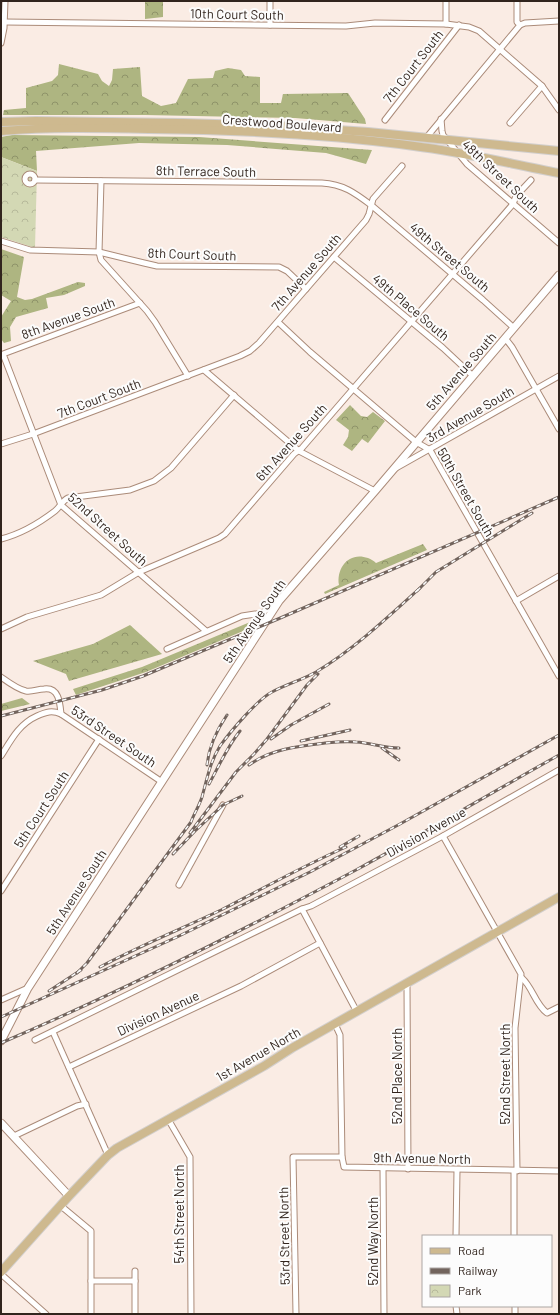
<svg xmlns="http://www.w3.org/2000/svg" width="560" height="1315" font-family="Barlow,sans-serif">
  <style>
    .forest { fill: url(#forest-crowns) }
    .park { fill: url(#park-crowns) }
    .lines { fill: none; stroke-linecap: round; stroke-linejoin: round }
    .street-casing { stroke: #ab8b79; stroke-width: 7 }
    .secondary-casing { stroke: #ab8b79; stroke-width: 9 }
    .primary-casing { stroke: #d2cfcd; stroke-width: 10 }
    .street { stroke: #fff; stroke-width: 5 }
    .secondary { stroke: #fff; stroke-width: 7 }
    .primary { stroke: #ceb98f; stroke-width: 8 }
    .rail-casing { stroke: #72645d; stroke-width: 3 }
    .rail { stroke: #fcfcfc; stroke-width: 1.5; stroke-dasharray: 4.5; stroke-linecap: butt }
    .labels { text-anchor: middle; dominant-baseline: central; stroke-width: 4; stroke-linejoin: round; paint-order: stroke }
    .street-label { font-size: 13px; fill: #31241d; stroke: #fcfcfc }
  </style>
  <defs>
    <pattern id="forest-crowns" width="20" height="18" patternUnits="userSpaceOnUse"><rect width="20" height="18" fill="#aeb581"/><path d="M2 6a3 3 0 1 1 6 0M12 15a3 3 0 1 1 6 0" fill="none" stroke="#8e9369"/></pattern>
    <pattern id="park-crowns" width="20" height="18" patternUnits="userSpaceOnUse"><rect width="20" height="18" fill="#d3d8b4"/><path d="M2 6a3 3 0 1 1 6 0M12 15a3 3 0 1 1 6 0" fill="none" stroke="#b6b99a"/></pattern>
  </defs>
  <rect width="100%" height="100%" fill="#faece4"/>
  <g class="forest">
    <path d="M145,1H163V17L145,19Z"/>
    <path d="M59,64L98,74L102,81L109,86L112,80L113,69L140,67L142,96L161,106L176,103L188,79L213,78L215,71L228,68L241,70L245,76L260,77V103H281L283,94L348,93L365,119L366,124L295,118L145,115H3L4,110L26,108V88L52,81L58,75Z"/>
    <path d="M12,135L199,137L372,150L366,164L326,153L227,145L139,143L36,151L37,171L1,157V137Z"/>
    <path d="M1,249L24,257L17,297L25,300L32,299L78,282L85,283V286L64,295L46,298L48,308L16,317L10,327L11,341L4,343L1,339V317L11,301L1,295Z"/>
    <path d="M350,405L361,416L367,417L373,412L385,421L368,443L362,439L352,451L343,445L348,437L349,430L336,420Z"/>
    <path d="M423,544L427,550L325,594L324,592L339,585C336,568 349,551 368,558C371,559 374,561 376,563Z"/>
    <path d="M255,620L256,622L255,626L146,672L76,695L73,689L142,667Z"/>
    <path d="M130,625L162,654L69,681L66,674L33,661L93,644Z"/>
    <path d="M22,698L30,704L1,711V704Z"/>
  </g>
  <path class="park" d="M1,157L37,171L35,248L1,237Z"/>
  <g class="lines">
    <defs>
      <g id="street">
        <path d="M5,22L346,26L375,23L446,24L469,27L479,31L542,86L559,110"/>
        <path d="M446,24V1"/>
        <path d="M270,25V1"/>
        <path d="M520,25L525,23L559,21"/>
        <path d="M1,43L4,28L5,1"/>
        <path d="M441,119L442,131L443,135L467,164L559,243"/>
        <path d="M385,120L459,25"/>
        <path d="M510,123L542,86"/>
        <path d="M426,138L520,25L517,22V1"/>
        <circle cx="30" cy="179" r="5"/>
        <path d="M35,180L322,183C343,184 355,193 371,205L483,300L514,328"/>
        <path d="M101,181L99,252L101,260L147,311L155,322L188,376"/>
        <path d="M1,241L30,250L99,252L144,263L157,266L279,267L287,271L306,289"/>
        <path d="M334,257L443,348L473,376"/>
        <path d="M140,303L3,354L61,505L206,631"/>
        <path d="M278,322L310,352L416,442L430,450L559,676"/>
        <path d="M505,338L512,347L559,429"/>
        <path d="M204,370L299,451L375,491"/>
        <path d="M1,444L33,434L240,356L250,351L259,343L366,220L369,214L373,199L402,166"/>
        <path d="M396,468L559,376"/>
        <path d="M1,539C21,534 38,524 55,511C60,507 62,501 68,498L130,490L154,481L171,468L234,395"/>
        <path d="M516,601L559,576"/>
        <path d="M1,629L27,617L101,595L139,572L219,538L225,534L294,454L302,448L513,204L516,196L531,180"/>
        <path d="M167,649L242,616L262,613L277,602"/>
        <path d="M1,677C8,682 17,689 26,691C32,692 38,689 44,689C59,687 60,703 61,714L162,782"/>
        <path d="M1,756C11,740 19,724 37,716C46,712 52,710 61,714"/>
        <path d="M443,836L521,974L515,1028L517,1171"/>
        <path d="M179,885L223,805"/>
        <path d="M1,891L99,739"/>
        <path d="M302,909L357,1012"/>
        <path d="M522,978C533,988 535,1004 547,1013L559,1007"/>
        <path d="M407,984L408,1169"/>
        <path d="M1,1000L28,988"/>
        <path d="M335,1024L340,1035L342,1157L344,1167L559,1171"/>
        <path d="M53,1032L108,1155"/>
        <path d="M35,1040L302,909L311,906L443,836L559,770"/>
        <path d="M69,1067L241,986L320,943"/>
        <path d="M168,1119L190,1157L191,1314"/>
        <path d="M14,1136L77,1106L86,1104"/>
        <path d="M383,1168L384,1314"/>
        <path d="M514,1171V1236"/>
        <path d="M61,1206L91,1231V1314"/>
        <path d="M456,1236L457,1170"/>
        <path d="M1,1274L46,1314"/>
        <path d="M91,1281H135"/>
        <path d="M456,1306L457,1314"/>
        <path d="M515,1306V1314"/>
        <path d="M135,1314V1271"/>
        <path d="M296,1314L293,1157H342"/>
      </g>
      <g id="secondary">
        <path d="M1,1041L28,988L279,601L375,491L559,275"/>
        <path d="M1,1123L69,1196"/>
      </g>
      <g id="primary">
        <path d="M1,122L36,121L183,123L279,126L368,132L559,151"/>
        <path d="M1,131C50,127 100,128 149,129C236,130 327,134 414,146C463,152 511,164 559,173"/>
        <path d="M1,1272L69,1196L108,1155L117,1148L264,1066L292,1048L559,897"/>
      </g>
    </defs>
    <use href="#street" class="street-casing"/>
    <use href="#secondary" class="secondary-casing"/>
    <use href="#primary" class="primary-casing"/>
    <use href="#street" class="street"/>
    <use href="#secondary" class="secondary"/>
    <use href="#primary" class="primary"/>
    <defs>
      <g id="rail">
        <path d="M417,591L436,572L532,513"/>
        <path d="M1,716L102,690L143,676L278,619L559,497"/>
        <path d="M271,739L291,725L329,704"/>
        <path d="M301,741L350,730"/>
        <path d="M382,748L399,760"/>
        <path d="M207,765C209,746 216,731 227,715"/>
        <path d="M249,765C271,749 299,746 325,743C335,742 346,741 356,742C371,743 384,748 399,748"/>
        <path d="M209,784C219,766 227,747 240,731"/>
        <path d="M190,833L236,772L254,754L267,739L307,685L318,674"/>
        <path d="M340,847L359,836"/>
        <path d="M173,854L195,831L223,805L242,796"/>
        <path d="M100,967C139,946 181,929 221,910C262,889 303,866 346,847"/>
        <path d="M77,973L87,963L191,822C194,814 199,806 202,797C207,779 210,762 220,746C230,732 258,699 272,692C287,684 302,680 316,672C354,649 387,618 420,588"/>
        <path d="M49,991L81,970"/>
        <path d="M1,1017L177,937L310,872L400,824L559,735"/>
        <path d="M1,1043C122,991 240,932 356,870C424,833 491,793 559,755"/>
      </g>
    </defs>
    <use href="#rail" class="rail-casing"/>
    <use href="#rail" class="rail"/>
  </g>
  <g class="labels">
    <g class="street-label">
      <text transform="translate(237 14) rotate(1)">10th Court South</text>
      <text transform="translate(413 66) rotate(-52)">7th Court South</text>
      <text transform="translate(282 123) rotate(4)">Crestwood Boulevard</text>
      <text transform="translate(206 171) rotate(1)">8th Terrace South</text>
      <text transform="translate(501 176) rotate(43)">48th Street South</text>
      <text transform="translate(192 254) rotate(2)">8th Court South</text>
      <text transform="translate(450 257) rotate(40)">49th Street South</text>
      <text transform="translate(306 272) rotate(-49)">7th Avenue South</text>
      <text transform="translate(411 307) rotate(40)">49th Place South</text>
      <text transform="translate(68 318) rotate(-20)">8th Avenue South</text>
      <text transform="translate(461 371) rotate(-49)">5th Avenue South</text>
      <text transform="translate(99 398) rotate(-21)">7th Court South</text>
      <text transform="translate(470 414) rotate(-30)">3rd Avenue South</text>
      <text transform="translate(291 442) rotate(-48)">6th Avenue South</text>
      <text transform="translate(466 492) rotate(60)">50th Street South</text>
      <text transform="translate(108 529) rotate(42)">52nd Street South</text>
      <text transform="translate(254 621) rotate(-55)">5th Avenue South</text>
      <text transform="translate(114 736) rotate(34)">53rd Street South</text>
      <text transform="translate(41 809) rotate(-57)">5th Court South</text>
      <text transform="translate(426 832) rotate(-29)">Division Avenue</text>
      <text transform="translate(76 892) rotate(-57)">5th Avenue South</text>
      <text transform="translate(158 1013) rotate(-25)">Division Avenue</text>
      <text transform="translate(258 1054) rotate(-30)">1st Avenue North</text>
      <text transform="translate(505 1074) rotate(-90)">52nd Street North</text>
      <text transform="translate(397 1076) rotate(-90)">52nd Place North</text>
      <text transform="translate(422 1158) rotate(1)">9th Avenue North</text>
      <text transform="translate(179 1214) rotate(-90)">54th Street North</text>
      <text transform="translate(284 1236) rotate(-91)">53rd Street North</text>
      <text transform="translate(373 1241) rotate(-90)">52nd Way North</text>
    </g>
  </g>
  <rect width="560" height="1315" fill="none" stroke="#31241d" stroke-width="4"/>
  <rect x="422" y="1235" width="130" height="72" fill="#fcfcfc" stroke="#aba6a3"/>
  <rect x="430" y="1248" width="20" height="6" fill="#ceb98f" stroke="#aba6a3"/>
  <text x="458" y="1255" font-size="12" fill="#31241d">Road</text>
  <rect x="430" y="1268" width="20" height="6" fill="#72645d" stroke="#aba6a3"/>
  <text x="458" y="1275" font-size="12" fill="#31241d">Railway</text>
  <rect x="430" y="1285" width="20" height="12" fill="url(#park-crowns)" stroke="#aba6a3"/>
  <text x="458" y="1295" font-size="12" fill="#31241d">Park</text>
</svg>
